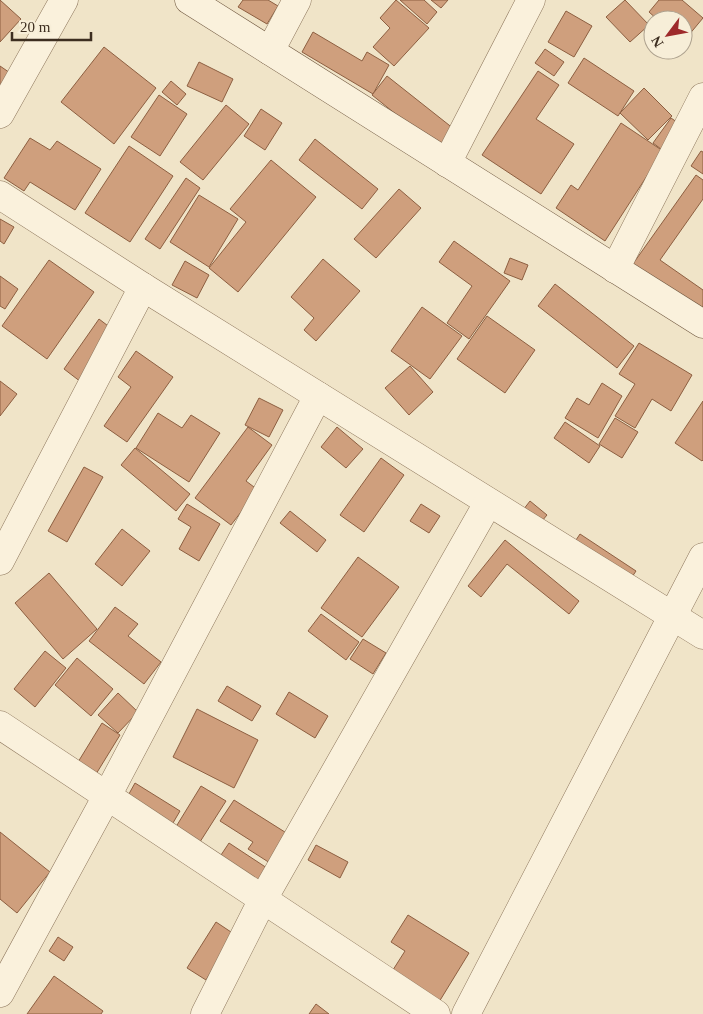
<svg xmlns="http://www.w3.org/2000/svg" width="703" height="1014" font-family="'Times New Roman',serif">
  <style>
    .building { fill: #cf9f7d; stroke: #8d5f41 }
    .lines { fill: none; stroke-linecap: round; stroke-linejoin: round }
    .street-casing { stroke: #8d765c; stroke-width: 29 }
    .secondary-casing { stroke: #6f573f; stroke-width: 29 }
    .street { stroke: #faf1dc; stroke-width: 28 }
    .secondary { stroke: #faf1dc; stroke-width: 28 }
  </style>
  <rect width="100%" height="100%" fill="#f0e4c8"/>
  <g class="building">
    <path d="M0,0L21,19L0,42Z"/>
    <path d="M243,0H268L278,6L267,24L238,7Z"/>
    <path d="M396,0L429,28L394,66L373,47L390,28L380,18Z"/>
    <path d="M400,0H424L437,12L427,24Z"/>
    <path d="M431,0H448L441,8Z"/>
    <path d="M625,0L649,25L630,42L606,17Z"/>
    <path d="M659,0H682L703,18L683,42V20H658L649,12Z"/>
    <path d="M566,11L592,26L574,57L548,42Z"/>
    <path d="M313,32L362,61L367,52L389,65L373,94L302,52Z"/>
    <path d="M104,47L156,88L114,144L61,102Z"/>
    <path d="M545,49L564,62L554,76L535,63Z"/>
    <path d="M584,58L634,91L618,116L568,83Z"/>
    <path d="M199,62L233,79L222,102L187,86Z"/>
    <path d="M0,66L16,77L0,100Z"/>
    <path d="M538,71L559,85L536,119L574,144L541,194L482,155Z"/>
    <path d="M387,76L454,129L438,148L372,95Z"/>
    <path d="M171,81L186,94L177,105L162,92Z"/>
    <path d="M644,88L672,116L648,140L620,113Z"/>
    <path d="M159,95L187,114L160,156L131,137Z"/>
    <path d="M226,105L249,124L203,180L180,162Z"/>
    <path d="M261,109L282,123L265,150L244,136Z"/>
    <path d="M671,118L684,127L665,152L653,143Z"/>
    <path d="M621,123L663,151L605,241L556,208L571,185L578,190Z"/>
    <path d="M30,138L50,150L57,141L101,169L75,210L30,182L24,191L4,178Z"/>
    <path d="M315,139L378,189L362,209L299,160Z"/>
    <path d="M129,146L173,176L130,242L85,213Z"/>
    <path d="M701,151L703,152V174L691,166Z"/>
    <path d="M271,160L316,197L238,292L209,268L246,222L230,209Z"/>
    <path d="M696,175L703,180V199L660,260L703,290V320L630,268Z"/>
    <path d="M186,178L200,188L160,249L145,239Z"/>
    <path d="M399,189L421,208L376,258L354,239Z"/>
    <path d="M199,195L238,219L209,267L170,242Z"/>
    <path d="M0,219L14,227L4,244L0,241Z"/>
    <path d="M454,241L510,281L469,339L447,323L472,286L439,262Z"/>
    <path d="M510,258L528,265L522,280L504,273Z"/>
    <path d="M323,259L360,291L316,341L304,330L314,318L291,297Z"/>
    <path d="M49,260L94,292L47,359L2,326Z"/>
    <path d="M185,261L209,275L197,298L172,285Z"/>
    <path d="M0,276L18,289L5,309L0,306Z"/>
    <path d="M555,284L634,346L617,368L538,306Z"/>
    <path d="M422,307L462,336L430,379L391,351Z"/>
    <path d="M487,316L535,350L505,393L457,359Z"/>
    <path d="M99,319L116,332L81,382L64,369Z"/>
    <path d="M639,343L692,375L671,411L652,399L635,428L615,416L635,384L619,374Z"/>
    <path d="M136,351L173,377L127,442L104,426L131,387L118,377Z"/>
    <path d="M410,366L433,392L409,415L385,388Z"/>
    <path d="M0,381L17,394L0,416Z"/>
    <path d="M602,383L622,396L598,438L565,418L577,398L589,405Z"/>
    <path d="M259,398L283,410L269,437L245,425Z"/>
    <path d="M703,401V460L702,461L675,443Z"/>
    <path d="M158,413L182,428L191,415L220,433L189,482L136,448Z"/>
    <path d="M615,418L638,432L622,458L599,444Z"/>
    <path d="M565,422L600,446L589,463L554,438Z"/>
    <path d="M248,427L272,445L246,481L258,490L231,525L195,498Z"/>
    <path d="M337,427L363,449L346,468L321,447Z"/>
    <path d="M135,448L190,494L176,511L121,465Z"/>
    <path d="M381,458L404,475L364,532L340,515Z"/>
    <path d="M84,467L103,477L67,542L48,531Z"/>
    <path d="M530,501L547,515L537,527L520,514Z"/>
    <path d="M187,504L220,524L199,561L179,549L191,527L178,519Z"/>
    <path d="M421,504L440,516L429,533L410,521Z"/>
    <path d="M290,511L326,540L317,552L280,523Z"/>
    <path d="M122,529L150,551L122,586L95,564Z"/>
    <path d="M580,534L636,571L626,586L570,549Z"/>
    <path d="M505,540L579,601L569,614L507,564L481,597L468,586Z"/>
    <path d="M358,557L399,587L362,637L321,608Z"/>
    <path d="M49,573L97,629L63,659L15,603Z"/>
    <path d="M115,607L138,624L128,636L161,662L144,684L89,641Z"/>
    <path d="M321,614L359,642L346,660L308,631Z"/>
    <path d="M363,639L386,653L373,674L350,659Z"/>
    <path d="M45,651L66,668L35,707L14,689Z"/>
    <path d="M77,658L113,689L91,716L55,685Z"/>
    <path d="M227,686L261,706L252,721L218,701Z"/>
    <path d="M289,692L328,716L315,738L276,714Z"/>
    <path d="M118,693L138,712L118,733L98,715Z"/>
    <path d="M197,709L258,740L234,788L173,757Z"/>
    <path d="M102,723L120,735L93,779L75,767Z"/>
    <path d="M135,783L180,811L170,828L125,801Z"/>
    <path d="M201,786L226,801L198,845L174,830Z"/>
    <path d="M234,800L288,834L270,863L248,849L253,842L220,821Z"/>
    <path d="M0,832L50,872L17,913L0,899Z"/>
    <path d="M229,843L270,870L258,887L217,861Z"/>
    <path d="M316,845L348,862L340,878L308,860Z"/>
    <path d="M408,915L469,953L439,1002L391,973L405,951L391,942Z"/>
    <path d="M216,922L234,934L206,980L187,968Z"/>
    <path d="M58,937L73,947L64,961L49,951Z"/>
    <path d="M54,976L103,1011L101,1014H27Z"/>
    <path d="M316,1004L329,1014H309Z"/>
  </g>
  <g class="lines">
    <defs>
      <g id="street">
        <path d="M270,51L297,0"/>
        <path d="M0,114L64,0"/>
        <path d="M447,163L531,0"/>
        <path d="M0,195L143,287L703,635"/>
        <path d="M615,269L703,97"/>
        <path d="M0,561L143,287"/>
        <path d="M0,725L436,1014"/>
        <path d="M0,993L107,796L318,396"/>
        <path d="M205,1014L263,899L488,503"/>
        <path d="M466,1014L703,557"/>
      </g>
      <path id="secondary" d="M189,0L703,324"/>
    </defs>
    <use href="#street" class="street-casing"/>
    <use href="#secondary" class="secondary-casing"/>
    <use href="#street" class="street"/>
    <use href="#secondary" class="secondary"/>
  </g>
  <g transform="translate(668 35) rotate(238)"><circle r="24" fill="#f7eed8" stroke="#ada18e"/>
  <path d="M0-4L9 19L0 12L-9 19Z" fill="#9e2a2b"/>
  <text y="-8" font-size="14" font-weight="bold" text-anchor="middle" fill="#3d2e20">N</text>
  </g>
  <path d="M12 32v8h79v-8" fill="none" stroke="#3d2e20" stroke-width="2.5"/>
  <text x="20" y="32" font-size="15" fill="#3d2e20" stroke="#f7eed8" stroke-width="4" paint-order="stroke">20 m</text>
</svg>
